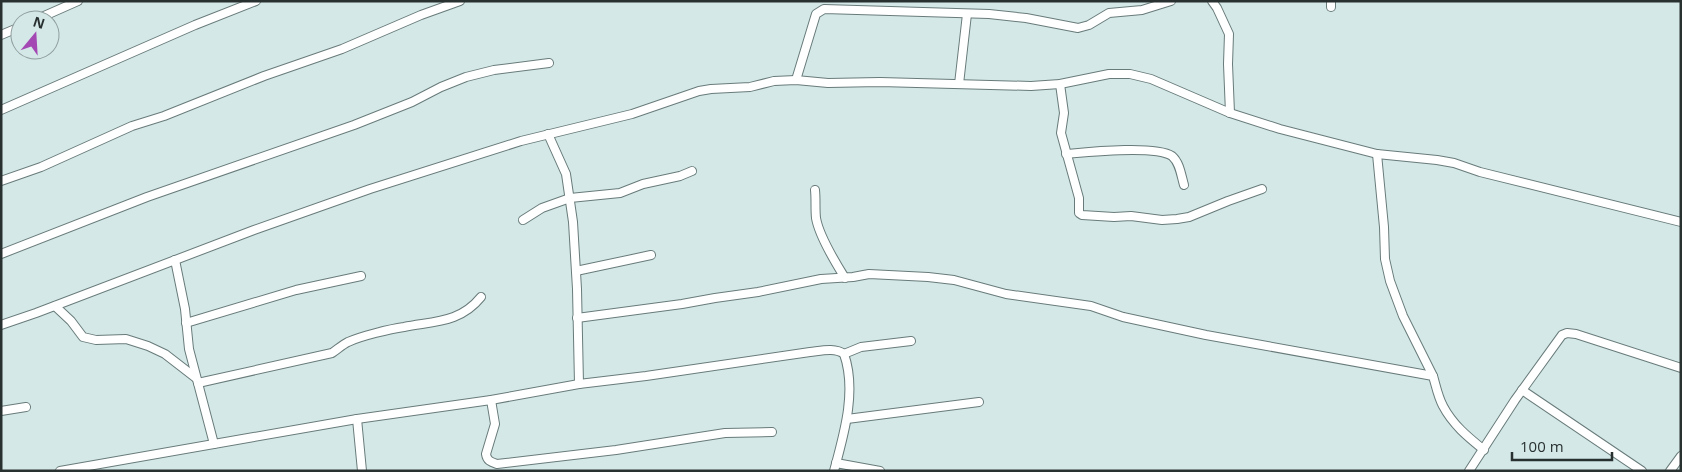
<svg xmlns="http://www.w3.org/2000/svg" width="1682" height="472" font-family="'Open Sans',sans-serif">
  <style>
    .lines { fill: none; stroke-linecap: round; stroke-linejoin: round }
    .street-casing { stroke: #687b7a; stroke-width: 10 }
    .street { stroke: #fff; stroke-width: 8 }
  </style>
  <rect width="100%" height="100%" fill="#d4e8e8"/>
  <g class="lines">
    <defs>
      <g id="street">
        <path d="M1212,1L1217,8L1229,34L1228,64L1230,113"/>
        <path d="M1331,1V7"/>
        <path d="M35,20L78,1"/>
        <path d="M1,35L20,27"/>
        <path d="M796,80L816,14L824,9L989,14L1026,18L1078,28L1089,25L1109,13L1142,10L1171,1"/>
        <path d="M959,84L967,14"/>
        <path d="M1060,84L1064,113L1061,133L1079,198V213L1082,215L1114,217L1131,216L1162,220L1177,219L1189,217L1228,201L1262,189"/>
        <path d="M1,110L195,25L256,1"/>
        <path d="M548,134L566,174L573,222L577,289L579,384"/>
        <path d="M1066,154C1088,152 1155,145 1172,156C1180,163 1181,175 1184,185"/>
        <path d="M1377,154L1384,227L1385,259L1390,281L1403,316L1433,376"/>
        <path d="M1,181L41,167L132,126L164,116L264,76L342,49L421,15L460,1"/>
        <path d="M815,190C816,199 815,209 816,218C819,236 835,262 845,278"/>
        <path d="M523,220L542,208L570,198L620,193L643,184L680,176L692,171"/>
        <path d="M1,254L147,197L354,125L412,102L441,87L466,77L494,70L549,63"/>
        <path d="M175,260L185,309L189,349L214,444"/>
        <path d="M576,271L651,255"/>
        <path d="M55,306L71,321L83,337L96,340L126,339L148,346L165,354L196,378"/>
        <path d="M577,318L682,304L715,298L758,292L821,279L853,277L869,274L928,277L954,280L1006,294L1091,306L1123,317L1206,335L1433,376C1436,386 1438,397 1443,406C1453,425 1468,437 1484,450"/>
        <path d="M186,323L296,290L361,276"/>
        <path d="M1,325L36,313L254,230L370,189L521,141L632,114L699,91L711,89L750,87L774,81L796,80L828,83L880,82L1031,86L1060,84L1109,74H1130L1151,79L1230,113L1280,129L1377,154L1437,160L1454,163L1480,172L1681,222"/>
        <path d="M844,354L861,347L911,341"/>
        <path d="M198,383L332,353C338,349 342,345 348,342C361,336 390,329 404,327C434,321 460,323 481,297"/>
        <path d="M1522,390L1642,471"/>
        <path d="M491,400L495,424L486,454C487,461 491,462 497,464L616,450L725,433L772,432"/>
        <path d="M1,411L26,407"/>
        <path d="M357,419L362,471"/>
        <path d="M847,419L979,402"/>
        <path d="M836,463L880,471"/>
        <path d="M60,471L357,419L491,400L579,384L646,376L810,352C820,351 835,347 844,354C857,391 844,434 834,471"/>
        <path d="M1469,471L1515,400L1562,335L1567,333L1576,334L1681,368"/>
        <path d="M1670,471L1681,456"/>
      </g>
    </defs>
    <use href="#street" class="street-casing"/>
    <use href="#street" class="street"/>
  </g>
  <rect width="1682" height="472" fill="none" stroke="#293130" stroke-width="5"/>
  <g transform="translate(35 35) rotate(18)"><circle r="24" fill="#d4e8e8" stroke="#909f9e"/>
  <path d="M0-4L9 19L0 12L-9 19Z" fill="#a449b4"/>
  <text y="-8" font-size="14" font-weight="bold" text-anchor="middle" fill="#293130">N</text>
  </g>
  <path d="M1512 452v8h100v-8" fill="none" stroke="#293130" stroke-width="2.5"/>
  <text x="1520" y="452" font-size="15" fill="#293130" stroke="#d4e8e8" stroke-width="4" paint-order="stroke">100 m</text>
</svg>
